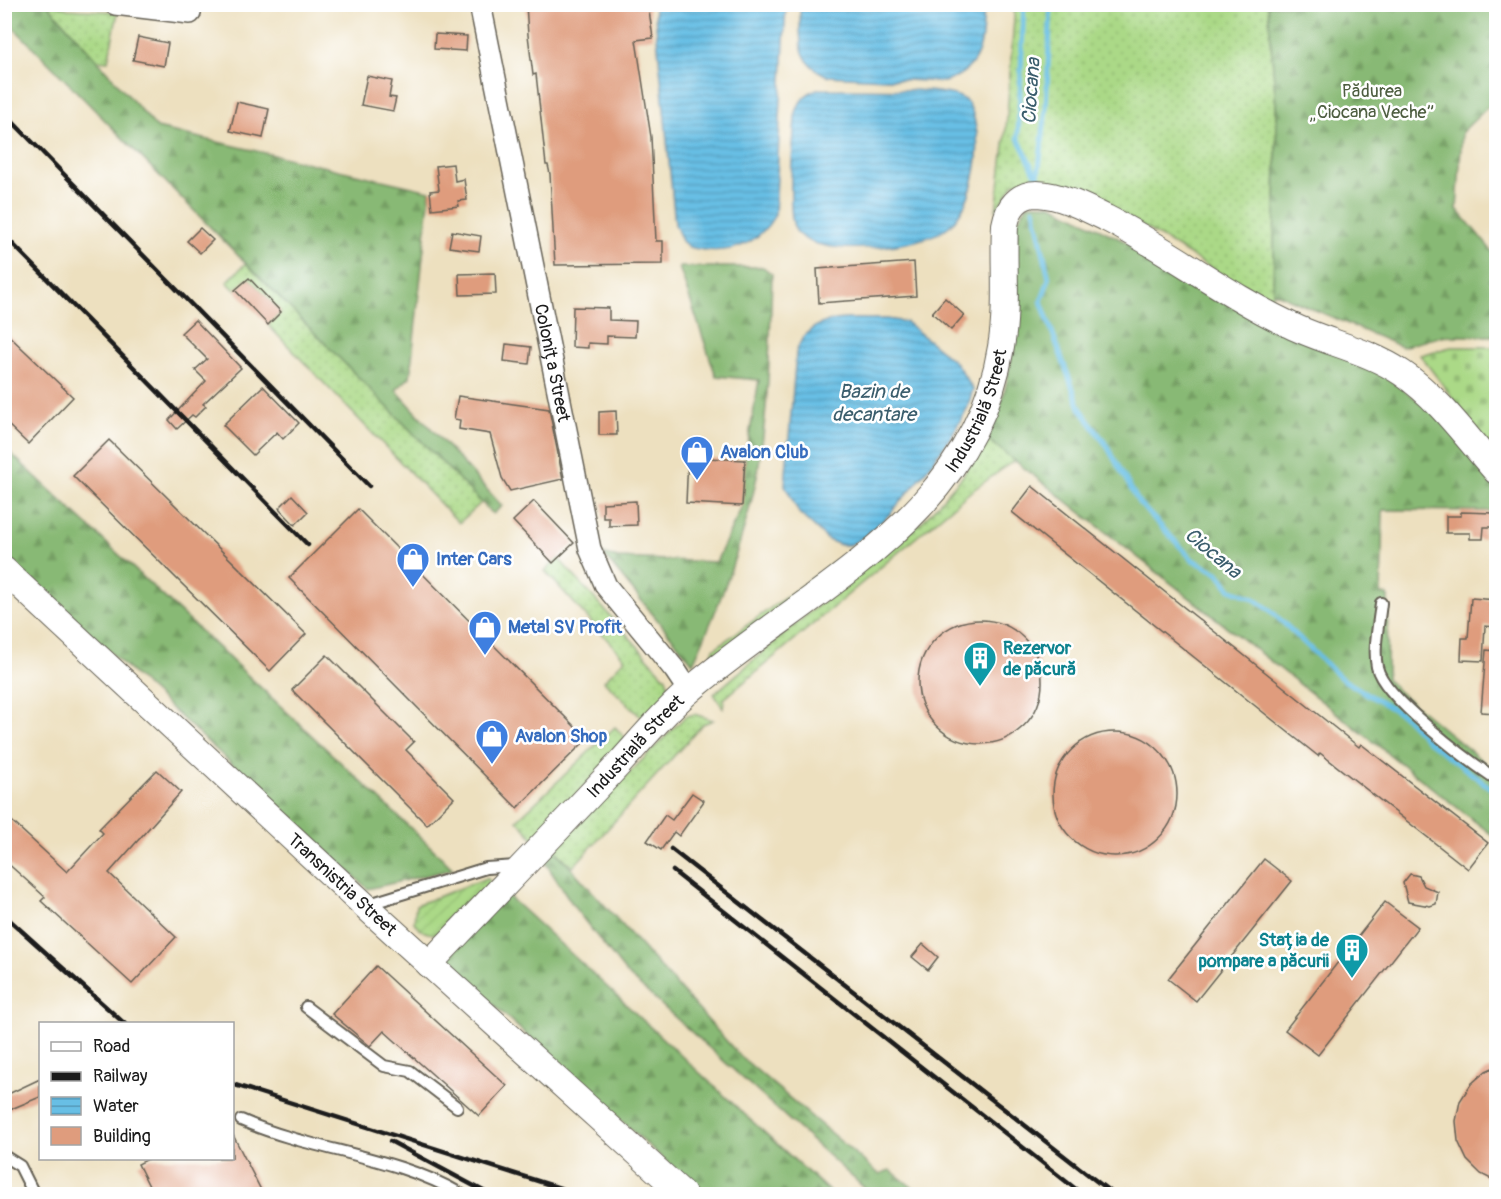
<svg xmlns="http://www.w3.org/2000/svg" width="1501" height="1199" font-family="Pangolin,sans-serif">
  <style>
    .grass { fill: url(#grass-dots); stroke: #647a52; stroke-width: 1.5 }
    .forest { fill: url(#forest-firs); stroke: #526a48; stroke-width: 1.5 }
    .cemetery { fill: url(#cemetery-stones); stroke: #647a52; stroke-width: 1.5 }
    .garden { fill: url(#garden-furrows); stroke: #647a52; stroke-width: 1.5 }
    .water { fill: url(#water-rules); stroke: #426e80; stroke-width: 1.5 }
    .lines { fill: none; stroke-linecap: round; stroke-linejoin: round }
    .stream { stroke: #68bfe5; stroke-width: 5 }
    .building { fill: #df9c7d }
    .service-casing { stroke: #656155; stroke-width: 14 }
    .minor-casing { stroke: #656155; stroke-width: 24 }
    .tertiary-casing { stroke: #656155; stroke-width: 28 }
    .service { stroke: #fff; stroke-width: 10 }
    .minor { stroke: #fff; stroke-width: 21 }
    .tertiary { stroke: #fff; stroke-width: 26 }
    .rail { stroke: #1c1c1c; stroke-width: 4.5 }
    .labels { text-anchor: middle; dominant-baseline: central; stroke-width: 5; stroke-linejoin: round; paint-order: stroke }
    .park-label { font-size: 18px; fill: #4e5e41; stroke: #fff }
    .street-label { font-size: 18px; fill: #1c1c1c; stroke: #fff }
    .shop-label { font-size: 18px; font-weight: bold; fill: #366cbe; stroke: #fff; text-anchor: start }
    .culture-label { font-size: 18px; font-weight: bold; fill: #0d838f; stroke: #fff; text-anchor: start }
    .water-label { font-size: 20px; font-style: italic; fill: #3a5d6c; stroke: #fff }
  </style>
  <defs>
    <pattern id="grass-dots" width="8" height="8" patternUnits="userSpaceOnUse" patternTransform="scale(1.5)"><rect width="8" height="8" fill="#abd987"/><path d="M2 2h.1M6 6h.1" fill="none" stroke="#93ba74" stroke-width="1.8" stroke-linecap="round"/></pattern>
    <pattern id="forest-firs" width="22" height="20" patternUnits="userSpaceOnUse" patternTransform="scale(1.5)"><rect width="22" height="20" fill="#88b974"/><path d="M5 1l3.5 6h-7zM16 11l3.5 6h-7z" fill="#759e64"/></pattern>
    <pattern id="cemetery-stones" width="16" height="16" patternUnits="userSpaceOnUse" patternTransform="scale(1.5)"><rect width="16" height="16" fill="#abd987"/><path d="M2 7V4a2 2 0 0 1 4 0v3zM10 15v-3a2 2 0 0 1 4 0v3z" fill="#93ba74"/></pattern>
    <pattern id="garden-furrows" width="10" height="10" patternUnits="userSpaceOnUse" patternTransform="scale(1.5)"><rect width="10" height="10" fill="#abd987"/><path d="M-1 1l2-2M0 10L10 0M9 11l2-2" fill="none" stroke="#93ba74"/></pattern>
    <pattern id="water-rules" width="6" height="5" patternUnits="userSpaceOnUse" patternTransform="scale(1.5)"><rect width="6" height="5" fill="#68bfe5"/><path d="M0 2.5h6" fill="none" stroke="#559ab9"/></pattern>
  </defs>
  <rect width="100%" height="100%" fill="#fff"/>
  <filter id="ink" filterUnits="userSpaceOnUse"><feTurbulence type="fractalNoise" baseFrequency=".0167" numOctaves="2"/><feDisplacementMap in="SourceGraphic" scale="12" xChannelSelector="R" yChannelSelector="G"/><feConvolveMatrix kernelMatrix="1 2 1 2 8 2 1 2 1" color-interpolation-filters="sRGB"/></filter>
  <filter id="wash" filterUnits="userSpaceOnUse"><feTurbulence type="fractalNoise" baseFrequency=".008" numOctaves="4" result="noise"/><feDisplacementMap in="SourceGraphic" scale="24" xChannelSelector="R" yChannelSelector="G"/><feGaussianBlur stdDeviation="1.35" result="paint"/><feColorMatrix in="noise" values="0 0 0 0 0 0 0 0 0 0 0 0 0 0 0 0 0 1.4 0 .05"/><feComposite in="paint" operator="in"/></filter>
  <g filter="url(#wash)">
    <rect width="100%" height="100%" fill="#ede0bf"/>
    <g class="grass">
      <path d="M48,5H58L68,9L118,12L108,61L97,60Z"/>
      <path d="M1015,5H1268L1277,118L1273,292L1270,299L1229,279L1090,194L1060,183L1026,180L1014,183L996,211L1006,129Z"/>
      <path d="M247,262L482,502L459,523L268,325L281,312L249,278L235,290L227,282Z"/>
      <path d="M987,439L1015,460L969,493L724,699L723,708L714,694L804,617L922,522L962,477Z"/>
      <path d="M855,550L706,669L714,649L836,561Z"/>
      <path d="M558,558L666,678L672,697L646,722L604,681L625,659L545,571Z"/>
      <path d="M694,714L713,720L703,724L573,867L554,849L685,717Z"/>
      <path d="M615,727L627,740L534,839L517,820Z"/>
    </g>
    <g class="forest">
      <path d="M4,5H48L157,128L430,191L410,377L396,390L502,506L493,514L5,19Z"/>
      <path d="M1268,5H1496V99L1462,132L1457,209L1496,256V336H1442L1402,347L1273,292L1277,118Z"/>
      <path d="M1028,204H1050L1366,362L1439,416L1496,484V511L1383,510L1381,594L1388,595L1387,679L1398,691L1496,772V838L987,439C1021,372 1014,296 1016,223Z"/>
      <path d="M679,267H763L772,274C770,342 769,410 757,476C745,536 719,608 693,663L603,554L618,558L716,562L742,506L745,460L759,380L716,376Z"/>
      <path d="M4,447L434,850L453,869L368,889L5,556Z"/>
      <path d="M554,849L740,1056L879,1174L890,1170L921,1194H871L626,973L577,911L543,859Z"/>
      <path d="M507,895C616,994 722,1095 832,1194H702L444,960Z"/>
    </g>
    <path class="cemetery" d="M1451,347H1496V455L1420,355Z"/>
    <path class="garden" d="M487,878L491,883L437,934C426,934 420,931 414,922L416,905Z"/>
    <g class="water">
      <path d="M654,5H786L775,215C756,248 725,256 689,247L682,241L675,224Z"/>
      <path d="M800,5H984C982,41 984,69 944,82L828,76C794,62 801,37 800,5Z"/>
      <path d="M817,89C847,90 939,86 962,98C973,104 975,122 977,134C980,163 971,208 948,227C924,248 810,261 795,229C786,211 794,140 795,116C799,102 803,95 817,89Z"/>
      <path d="M887,319L906,322L956,363L973,389L967,409L950,438L922,476L889,515L864,537L850,545H841L828,540L799,513L785,485L796,353C808,311 851,320 887,319Z"/>
    </g>
    <g class="lines">
      <g class="stream">
        <path d="M1024,4L1018,138L1038,179"/>
        <path d="M1038,176L1046,108L1051,4"/>
        <path d="M1034,209L1049,279L1041,301L1080,408L1107,446L1139,503L1193,560L1218,573L1230,589L1253,598L1270,610L1342,679L1403,715L1428,741L1496,792"/>
      </g>
    </g>
    <g id="blocks">
      <g class="building">
        <path d="M526,4H648L653,38L636,40L651,137L656,241H663V264L555,265L550,174L548,165H546L536,74L533,75L528,35Z"/>
        <path d="M435,34L467,36L466,51L434,49Z"/>
        <path d="M138,37L168,43L164,66L133,60Z"/>
        <path d="M367,76L392,81L389,97L396,98L393,111L361,105Z"/>
        <path d="M237,102L269,109L263,138L230,131Z"/>
        <path d="M453,164L455,181L464,179L467,200L458,201L459,206L432,209L430,191L439,190L436,166Z"/>
        <path d="M200,228L213,240L200,253L187,241Z"/>
        <path d="M452,231L481,236L479,251L449,247Z"/>
        <path d="M914,262L916,296L819,303L817,269Z"/>
        <path d="M495,273L496,294L460,295L459,274Z"/>
        <path d="M249,278L281,312L268,325L235,290Z"/>
        <path d="M945,298L964,315L951,330L932,313Z"/>
        <path d="M573,307L609,308V320L636,321L635,337L607,336V344L588,343V348L572,347Z"/>
        <path d="M195,320L241,368L203,404L206,406L195,417L192,415L177,429L169,420L206,381L195,370L207,359L181,333Z"/>
        <path d="M4,331L73,397L28,444L4,421Z"/>
        <path d="M506,344L531,347L529,364L504,361Z"/>
        <path d="M263,386L299,423L283,439L277,432L253,455L223,425Z"/>
        <path d="M458,396L549,409L563,479L510,491L502,478L490,434L459,429L460,420L454,419Z"/>
        <path d="M616,411L617,435H599V412Z"/>
        <path d="M109,440L306,634L270,671L73,476Z"/>
        <path d="M688,457L745,460L742,506L686,503Z"/>
        <path d="M1032,486L1359,747L1361,744L1488,843L1468,869L1320,753L1318,756L1012,512Z"/>
        <path d="M292,495L308,512L295,525L279,508Z"/>
        <path d="M534,501L574,543L553,563L513,521Z"/>
        <path d="M636,501L637,525L609,526V518H603V503Z"/>
        <path d="M358,509L587,739L517,808L289,578Z"/>
        <path d="M1461,512L1494,513L1493,527H1484L1483,539H1470V533H1446V516H1461Z"/>
        <path d="M1471,598L1497,600V627L1485,626L1483,661L1461,660L1462,638H1468Z"/>
        <circle cx="980" cy="682" r="62"/>
        <path d="M1486,650L1497,651V713L1481,712Z"/>
        <path d="M327,655L414,742L406,750L454,798L427,825L292,690Z"/>
        <circle cx="1115" cy="794" r="62"/>
        <path d="M157,770L181,792L109,873L176,937L132,984L41,901L45,897L4,860V814L67,872L103,833L99,829Z"/>
        <path d="M692,793L704,801L679,836L674,832L661,850L647,841L665,815L672,820Z"/>
        <path d="M1264,859L1292,881L1196,1001L1168,979Z"/>
        <path d="M1410,874L1419,876L1424,886L1438,892L1436,904L1430,906L1408,902L1403,883Z"/>
        <path d="M1385,902L1418,927L1318,1055L1285,1030Z"/>
        <path d="M923,944L938,957L928,970L912,957Z"/>
        <path d="M376,966L507,1086L479,1116L384,1031L370,1046L332,1014Z"/>
        <path d="M1497,1066V1182L1481,1174L1467,1160L1458,1141L1456,1121L1460,1101L1471,1084L1486,1071Z"/>
        <path d="M40,1079V1097L4,1112V1096Z"/>
        <path d="M232,1133L263,1194H153L138,1164L150,1158H232Z"/>
      </g>
    </g>
  </g>
  <g filter="url(#ink)">
    <use href="#blocks" fill-opacity="0" stroke="#656155" stroke-width="1.5"/>
    <g class="lines">
      <defs>
        <g id="service">
          <path d="M1381,603C1379,623 1373,648 1377,667C1383,697 1469,761 1496,779"/>
          <path d="M366,905L486,868L516,866"/>
          <path d="M306,1007L384,1066L410,1071L457,1107"/>
          <path d="M241,1120C311,1151 394,1155 461,1194"/>
          <path d="M4,1156L20,1166L34,1194"/>
        </g>
        <g id="minor">
          <path d="M115,4L190,13"/>
          <path id="s1" d="M480,4L590,549L606,586L675,670L689,691"/>
        </g>
        <g id="tertiary">
          <path id="s2" d="M4,570L374,914L683,1194"/>
          <path id="s3" d="M429,964C488,902 547,841 605,779C633,750 659,716 690,690C809,589 974,518 1001,347C1008,307 1003,266 1005,225C1008,208 1018,194 1037,194C1061,195 1086,208 1106,218C1169,250 1226,295 1290,325C1327,343 1368,350 1402,373C1439,398 1467,438 1496,471"/>
        </g>
      </defs>
      <use href="#service" class="service-casing"/>
      <use href="#minor" class="minor-casing"/>
      <use href="#tertiary" class="tertiary-casing"/>
      <use href="#service" class="service"/>
      <use href="#minor" class="minor"/>
      <use href="#tertiary" class="tertiary"/>
      <g class="rail">
        <path d="M4,113L369,486"/>
        <path d="M4,235L308,545"/>
        <path d="M671,849L1113,1194"/>
        <path d="M673,871L1082,1194"/>
        <path d="M4,915L125,1024"/>
        <path d="M232,1084L579,1194"/>
        <path d="M390,1141L489,1194"/>
      </g>
    </g>
  </g>
  <defs>
    <symbol id="shop-pin" viewBox="-11 -11 22 30"><path d="M0 17L-7.5 6A9.5 9.5 0 1 1 7.5 6Z" fill="#3f7fe0" stroke="#fff"/><path d="M-5-2.5h2.3a2.7 3.5 0 0 1 5.4 0H5L5.5 6h-11ZM-1.5-2.5h3a1.5 2.3 0 0 0-3 0Z" fill="#fff"/></symbol>
    <symbol id="building-pin" viewBox="-11 -11 22 30"><path d="M0 17L-7.5 6A9.5 9.5 0 1 1 7.5 6Z" fill="#0f9aa8" stroke="#fff"/><path d="M-4-6H4V6H1V3H-1V6H-4ZM-2.5-4.3h1.7v1.8h-1.7ZM.8-4.3h1.7v1.8H.8ZM-2.5-1h1.7V.8h-1.7ZM.8-1h1.7V.8H.8Z" fill="#fff"/></symbol>
  </defs>
  <g fill-rule="evenodd">
    <use href="#shop-pin" x="678" y="433" width="38" height="52"/>
    <use href="#shop-pin" x="394" y="540" width="38" height="52"/>
    <use href="#shop-pin" x="466" y="608" width="38" height="52"/>
    <use href="#building-pin" x="961" y="639" width="38" height="52"/>
    <use href="#shop-pin" x="473" y="717" width="38" height="52"/>
    <use href="#building-pin" x="1333" y="931" width="38" height="52"/>
  </g>
  <g class="labels">
    <g class="park-label">
      <text x="1372" y="91">Pădurea<tspan x="1372" dy="21">„Ciocana Veche”</tspan></text>
    </g>
    <g class="street-label">
      <text stroke="none"><textPath href="#s1" startOffset="366">Colonița Street</textPath></text>
      <text stroke="none"><textPath href="#s3" startOffset="786">Industrială Street</textPath></text>
      <text stroke="none"><textPath href="#s3" startOffset="300">Industrială Street</textPath></text>
      <text stroke="none"><textPath href="#s2" startOffset="462">Transnistria Street</textPath></text>
    </g>
    <g class="shop-label">
      <text x="720" y="452">Avalon Club</text>
      <text x="436" y="559">Inter Cars</text>
      <text x="508" y="627">Metal SV Profit</text>
      <text x="515" y="736">Avalon Shop</text>
    </g>
    <g class="culture-label">
      <text x="1003" y="648">Rezervor<tspan x="1003" dy="21">de păcură</tspan></text>
      <text x="1329" y="940" text-anchor="end">Stația de<tspan x="1329" dy="21">pompare a păcurii</tspan></text>
    </g>
    <g class="water-label">
      <text transform="translate(1031 91) rotate(-86)">Ciocana</text>
      <text x="874" y="391">Bazin de<tspan x="874" dy="23">decantare</tspan></text>
      <text transform="translate(1213 553) rotate(40)">Ciocana</text>
    </g>
  </g>
  <rect width="1501" height="1199" fill="none" stroke="#fff" stroke-width="24"/>
  <rect x="39" y="1022" width="195" height="138" fill="#ffffff" stroke="#a4a4a4" stroke-width="1.5"/>
  <rect x="51" y="1042" width="30" height="9" fill="#ffffff" stroke="#a4a4a4" stroke-width="1.5"/>
  <text x="93" y="1052" font-size="18" fill="#1c1c1c">Road</text>
  <rect x="51" y="1072" width="30" height="9" fill="#1c1c1c" stroke="#a4a4a4" stroke-width="1.5"/>
  <text x="93" y="1082" font-size="18" fill="#1c1c1c">Railway</text>
  <rect x="51" y="1097" width="30" height="18" fill="url(#water-rules)" stroke="#a4a4a4" stroke-width="1.5"/>
  <text x="93" y="1112" font-size="18" fill="#1c1c1c">Water</text>
  <rect x="51" y="1127" width="30" height="18" fill="#df9c7d" stroke="#a4a4a4" stroke-width="1.5"/>
  <text x="93" y="1142" font-size="18" fill="#1c1c1c">Building</text>
</svg>
